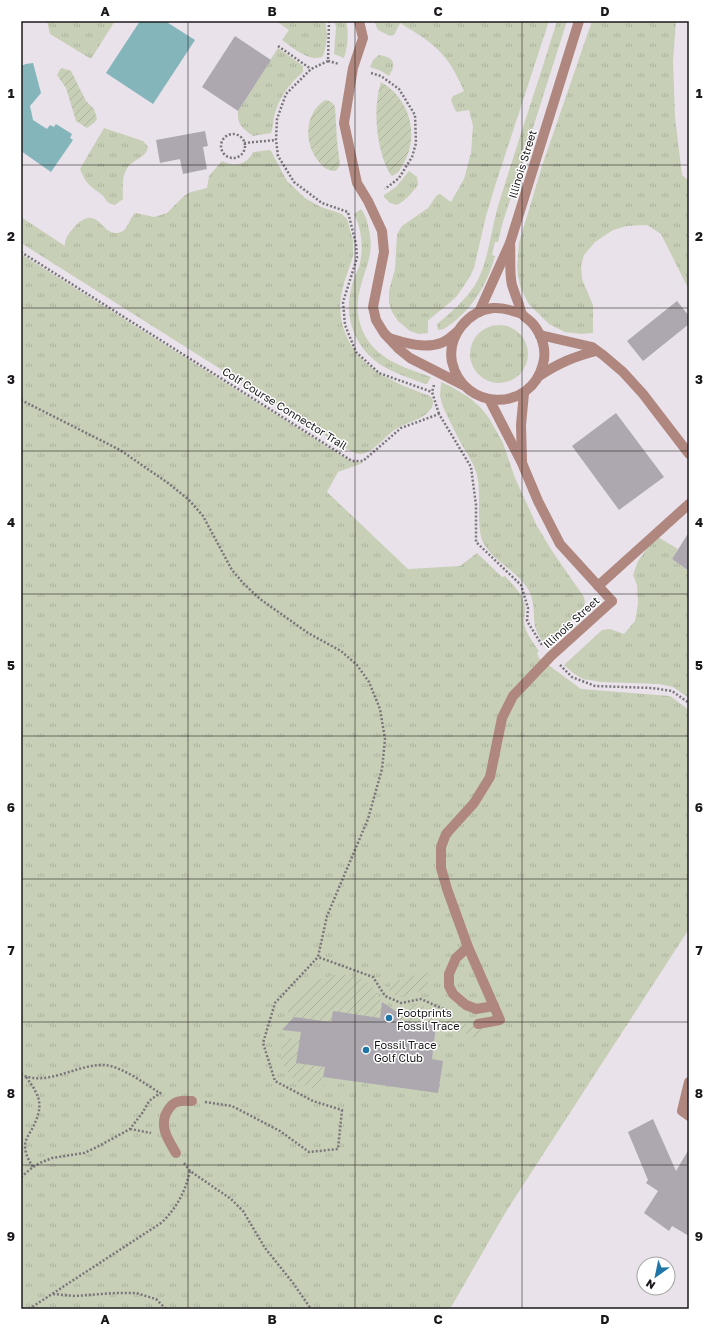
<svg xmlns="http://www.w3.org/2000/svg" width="710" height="1330" font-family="'Golos Text',sans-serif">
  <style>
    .grass { fill: url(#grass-tufts) }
    .garden { fill: url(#garden-furrows) }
    .water { fill: #83b5bb }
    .building { fill: #ada8b0 }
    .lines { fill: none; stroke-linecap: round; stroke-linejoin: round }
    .path { stroke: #7a757b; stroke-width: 2.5; stroke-dasharray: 2 2; stroke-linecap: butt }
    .lane { stroke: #af877f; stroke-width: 10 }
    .street { stroke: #af877f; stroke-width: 10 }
    .grid { fill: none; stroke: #1b181b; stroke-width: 1; stroke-opacity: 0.55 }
    .poi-dot { fill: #1f76a6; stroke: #fff; stroke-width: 1.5 }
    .labels { text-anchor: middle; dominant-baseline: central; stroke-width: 3; stroke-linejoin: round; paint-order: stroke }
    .street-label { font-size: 11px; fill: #1b181b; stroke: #fff }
    .poi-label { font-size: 11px; fill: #1b181b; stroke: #fff; text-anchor: start }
    .neatline { fill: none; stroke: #1b181b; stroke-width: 1.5 }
    .grid-label { font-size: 13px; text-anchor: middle; font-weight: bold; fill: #1b181b }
  </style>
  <defs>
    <pattern id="grass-tufts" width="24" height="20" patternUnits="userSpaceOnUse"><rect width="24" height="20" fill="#c8cfb7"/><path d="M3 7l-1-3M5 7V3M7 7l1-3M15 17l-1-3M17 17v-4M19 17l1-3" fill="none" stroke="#abb19d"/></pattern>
    <pattern id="garden-furrows" width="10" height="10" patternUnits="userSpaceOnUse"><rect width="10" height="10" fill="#c8cfb7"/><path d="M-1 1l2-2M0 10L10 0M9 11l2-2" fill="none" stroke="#abb19d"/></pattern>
  </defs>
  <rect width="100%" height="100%" fill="#e9e2ea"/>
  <g class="grass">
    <path d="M47,21H115L91,59L50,34Z"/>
    <path d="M276,21H325C328,33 327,45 323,56C311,64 292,47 282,40L289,30Z"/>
    <path d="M334,21H346C349,34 348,46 344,58L334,54L336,27Z"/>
    <path d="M374,21H549L495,186L486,216L474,268L469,278L457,296L447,305L431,318L428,321V333L419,334L410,331L398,321L392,312L389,302V291L395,269L397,234L402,226L428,208L437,195L440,194L451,202L464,179L471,153L473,126L469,110L457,112L455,110L451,100L453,96L464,91C458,78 452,65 442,54C431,41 414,32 400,23L394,35L390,36L378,30Z"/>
    <path d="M557,21H567L502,225L498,242H495L492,255L495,256C488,282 474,307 451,324C447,327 443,330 438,330L437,324C452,312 465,300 475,285C488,264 491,230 498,206C517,144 538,83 557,21Z"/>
    <path d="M592,21H676L673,61L675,117L682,175L689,181V290L661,234L647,225L627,226L613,230L595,242L584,255L581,266L582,279L593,305V333L581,334L565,332L549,324L528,303L520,286L517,268L519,243L542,166Z"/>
    <path d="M278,48L303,66V72C289,84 278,99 274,117C273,123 273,128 271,133L253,136C242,128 237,125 238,111Z"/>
    <path d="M379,55C394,57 397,64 389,76L381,71L370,67L373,60Z"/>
    <path d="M104,128L143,141L148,147C146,158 134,159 128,167C121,177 123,188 123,199L115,205C105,203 107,199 101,194C89,185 86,184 80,169Z"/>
    <path d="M269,150L271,151L287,181L305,198L321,207L342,214L347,219L353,240V256C349,269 343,283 341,297C339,307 341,318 343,327C356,369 393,382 430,396C434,400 434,405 430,410C424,419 405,423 396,429C386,435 373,453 361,454C355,454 349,450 344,447L21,243V217L65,246C64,241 67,237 70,232C73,229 77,223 81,221C100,208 103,239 121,232C129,229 129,217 136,213L154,217L167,213L185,195L191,192L207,188L209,176L222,161C235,167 247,165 253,152Z"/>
    <path d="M409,171L417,177L418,185C412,193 406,200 397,205L390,203L384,197V195L396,187Z"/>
    <path d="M361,209C365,214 367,220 368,226C376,255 364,268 359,294C354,316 363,341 381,354C394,365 415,371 431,377L427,384H425C413,379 400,375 388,369C359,354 343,323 351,290C352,282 356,275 359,267C364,249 362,230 354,214Z"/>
    <path d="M21,254L342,456L351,461L363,463L338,472L327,492L408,569L460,566L477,553L502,577L505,576C513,585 524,595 525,608C525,613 524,618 524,623C526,634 533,642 539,651L537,653L539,658L581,689L670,696L689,710V929L507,1210L450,1309H21Z"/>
    <circle cx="499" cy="354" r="29"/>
    <path d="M441,382L450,386L470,398L481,408L489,418L503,443L515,478L537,526L552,551L584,597L585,603L580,613L545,644C528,626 538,612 530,593C522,574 494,562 484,544C475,529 482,495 477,475C474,464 468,455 462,445C455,432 449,420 443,407L440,396Z"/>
    <path d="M656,536L678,549L672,559L689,571V698L673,687L659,684L601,682L583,679L573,673L564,665L602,630L610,629L624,634L635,621L638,604L637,585L633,575L638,561Z"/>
  </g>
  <g class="garden">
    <path d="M62,68L71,71L86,101L94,109L97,119L94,123L87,128L76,121L66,88L57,75L60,70Z"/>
    <path d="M381,82C409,98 420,134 404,163C401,168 398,174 392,176C389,173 388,170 386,166C376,142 373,107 381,82Z"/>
    <path d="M325,100C330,101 333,102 335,107L337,141L340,165L336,171C328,171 324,168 320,163C304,145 303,115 325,100Z"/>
    <path d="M424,970L428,973L427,988L424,990L405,996L397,997L389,990L391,982L410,978Z"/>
    <path d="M341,974C364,976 372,983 382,1002L380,1018L333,1011L331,1022L294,1017L284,1009C296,990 318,977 341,974Z"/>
    <path d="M412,1005C423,1005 434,1008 445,1014C453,1017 459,1022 468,1025C474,1027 483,1025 489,1029L471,1038L469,1034L436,1029V1025L399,1020L400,1014L398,1013L402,1008Z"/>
    <path d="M283,1038L300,1040L297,1063L325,1067L324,1077H327C327,1080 327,1084 324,1086C316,1092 299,1084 293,1078C288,1073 283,1066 281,1060C280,1053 282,1045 283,1038Z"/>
  </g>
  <g class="water">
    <path d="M140,21H165L195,40L153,104L106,73Z"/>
    <path d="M33,63L41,93L30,106L33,120L47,129L50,125L54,127L56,124L72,134L70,138L73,140L51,172L21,151V66L26,64Z"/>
  </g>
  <g class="building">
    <path d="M235,36L271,60L238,111L202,87Z"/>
    <path d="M205,131L208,146L203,147L207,169L183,174L180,159L160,163L156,140Z"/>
    <path d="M677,301L689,316V324L643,361L627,341Z"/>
    <path d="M616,413L664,477L619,510L572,446Z"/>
    <path d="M689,532V571L672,559Z"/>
    <path d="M382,1002L400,1014L399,1020L436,1025L432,1059L443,1061L438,1093L323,1077L325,1067L296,1063L301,1032L282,1030L294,1017L331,1022L333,1011L380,1018Z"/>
    <path d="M653,1119L676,1171L689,1149V1236L672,1226L669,1231L644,1213L658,1191L646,1183L648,1180L628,1132Z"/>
  </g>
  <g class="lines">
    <g class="path">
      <path d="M329,21L328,61L311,69L286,94L277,119L276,140L278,156L294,182L322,203L348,212L356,244L357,258L343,302L345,325L356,352L379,373L432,392"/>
      <path d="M278,46L311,69"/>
      <path d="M328,61L339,64"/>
      <path d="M371,73L381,76L399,89L415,115L416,143L412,157L399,178L385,189"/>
      <circle cx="233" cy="146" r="12"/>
      <path d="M244,143L276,140"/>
      <path d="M21,252L352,461H363L401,428L439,414L471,467L476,505V542L521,585L528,608L527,621L542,645"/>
      <path d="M434,385L432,392L439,414"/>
      <path d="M21,400L120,450L168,483L189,500L203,516L232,570L244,584L260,599L308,633L341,651L357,665L369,682L380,709L385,739L382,769L368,819L327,916L318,957L373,977L385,996L401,1003L421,999L450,1012"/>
      <path d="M560,665L572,677L595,686L652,688L672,691L689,703"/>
      <path d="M21,1074C45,1088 79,1063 105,1065C123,1067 145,1084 160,1093"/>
      <path d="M26,1077C41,1097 44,1106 32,1129C29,1134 25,1140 25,1146C25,1154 29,1161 33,1167"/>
      <path d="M205,1102L232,1106L280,1131L309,1152L338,1149L342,1110L313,1101L275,1081L263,1043L275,1003L318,957"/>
      <path d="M130,1129L151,1133"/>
      <path d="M184,1163L190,1171L231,1199L243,1211L265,1248L293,1283L311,1309"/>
      <path d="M21,1177L33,1167L42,1162L52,1158L84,1153L97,1147L130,1129L143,1112L149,1101L160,1093L163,1094"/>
      <path d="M53,1294L75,1296L115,1293H136L156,1299L166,1309"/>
      <path d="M29,1309L161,1223C177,1208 185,1192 190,1171"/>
    </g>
    <g class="lane">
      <path d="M359,21L363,38L353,68L344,123L357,183L368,201L382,231L384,252L373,307L376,320L384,333L399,349L410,358L463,385"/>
      <path d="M540,335L592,347L603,355L623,372L643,394L689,454"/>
      <path d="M389,338C405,343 425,349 441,343C447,341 452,336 457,332"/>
      <path d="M539,376C559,363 573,357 596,351"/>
      <path d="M598,586L689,504"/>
      <path d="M468,947L456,958L449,974V986L453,994L466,1005L476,1009L494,1006"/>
      <path d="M478,1024L500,1020L468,947L447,889L441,868V847L446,834L474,803L490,777L502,718L513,696L551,656L612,601"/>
      <path d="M689,1082L682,1111L689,1116"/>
      <path d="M176,1153C168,1140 158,1125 168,1110C170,1107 173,1103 177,1102C181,1100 188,1101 192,1101"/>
    </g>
    <g class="street">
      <path d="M510,243C511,256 509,273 512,285C514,291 516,297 518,302C520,306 520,311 522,314C525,318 530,320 533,324C542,335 547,350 543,364C531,413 463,411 452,362C447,336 468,311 493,308C504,307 513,311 522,314"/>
      <path d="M479,312L510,243L579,21"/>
      <path d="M489,399L522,463L538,501L560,544L612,601"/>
      <path d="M522,461L521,425L524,393"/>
    </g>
  </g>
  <path class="grid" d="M188,21V1309M355,21V1309M522,21V1309M21,165H689M21,308H689M21,451H689M21,594H689M21,736H689M21,879H689M21,1022H689M21,1165H689"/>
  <g class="poi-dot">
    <circle cx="389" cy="1018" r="4"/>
    <circle cx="366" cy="1050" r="4"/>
  </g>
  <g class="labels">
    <g class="street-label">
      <text transform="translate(522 164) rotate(-73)">Illinois Street</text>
      <text transform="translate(285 408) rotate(32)">Colf Course Connector Trail</text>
      <text transform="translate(571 622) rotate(-42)">Illinois Street</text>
    </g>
    <g class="poi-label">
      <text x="397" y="1012">Footprints<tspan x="397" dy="13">Fossil Trace</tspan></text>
      <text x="374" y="1044">Fossil Trace<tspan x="374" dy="13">Golf Club</tspan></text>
    </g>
  </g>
  <rect width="710" height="1330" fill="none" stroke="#ffffff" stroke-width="44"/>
  <g transform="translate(656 1276) rotate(213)"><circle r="19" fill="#ffffff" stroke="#a4a3a4"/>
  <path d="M0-3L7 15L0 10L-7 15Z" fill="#1f76a6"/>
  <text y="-6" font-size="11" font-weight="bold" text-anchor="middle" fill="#1b181b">N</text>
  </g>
  <rect x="22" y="22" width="666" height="1286" class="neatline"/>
  <g class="grid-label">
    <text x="105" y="16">A</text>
    <text x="272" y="16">B</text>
    <text x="438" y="16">C</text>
    <text x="605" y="16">D</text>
    <text x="11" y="98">1</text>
    <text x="699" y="98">1</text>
    <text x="11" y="241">2</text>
    <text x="699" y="241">2</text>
    <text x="11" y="384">3</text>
    <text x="699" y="384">3</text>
    <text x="11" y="527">4</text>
    <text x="699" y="527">4</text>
    <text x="11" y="670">5</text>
    <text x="699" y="670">5</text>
    <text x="11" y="812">6</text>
    <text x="699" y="812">6</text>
    <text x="11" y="955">7</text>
    <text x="699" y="955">7</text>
    <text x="11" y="1098">8</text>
    <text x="699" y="1098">8</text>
    <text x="11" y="1241">9</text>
    <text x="699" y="1241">9</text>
    <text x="105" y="1324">A</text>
    <text x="272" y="1324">B</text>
    <text x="438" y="1324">C</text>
    <text x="605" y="1324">D</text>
  </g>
</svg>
